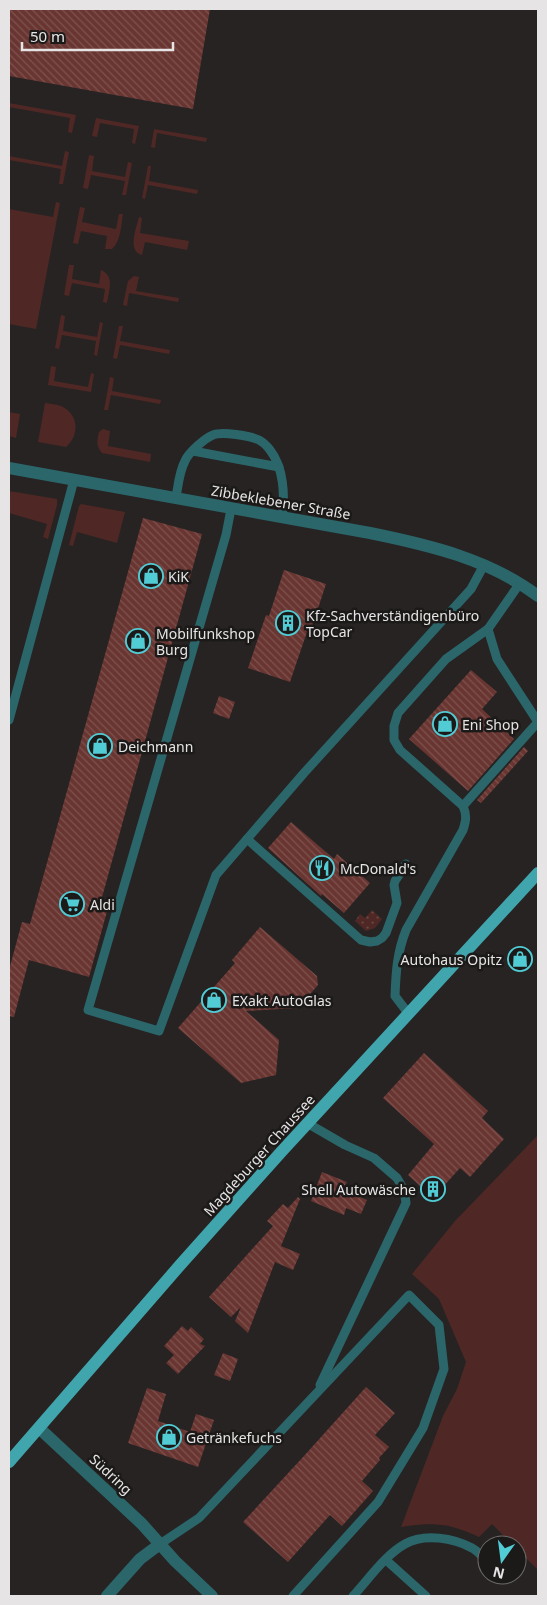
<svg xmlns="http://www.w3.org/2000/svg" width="547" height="1605" font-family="'Noto Sans',sans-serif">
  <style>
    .green { fill: #4f2825 }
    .park { fill: url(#park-dots) }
    .building { fill: url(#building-back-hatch) }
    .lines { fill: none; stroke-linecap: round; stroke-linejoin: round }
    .service { stroke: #2b666a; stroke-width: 9 }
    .minor { stroke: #2b666a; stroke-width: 12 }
    .tertiary { stroke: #2b666a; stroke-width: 12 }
    .primary { stroke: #40a5ac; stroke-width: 12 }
    .labels { text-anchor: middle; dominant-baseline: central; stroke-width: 5; stroke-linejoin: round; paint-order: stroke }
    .street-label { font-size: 14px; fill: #e6e4e4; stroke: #1c1919 }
    .poi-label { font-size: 14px; fill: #e6e4e4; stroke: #1c1919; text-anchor: start }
  </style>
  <defs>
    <pattern id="park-dots" width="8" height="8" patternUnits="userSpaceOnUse" patternTransform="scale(1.25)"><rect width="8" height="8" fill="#4f2825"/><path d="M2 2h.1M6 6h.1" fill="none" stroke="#684744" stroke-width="1.8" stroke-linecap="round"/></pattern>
    <pattern id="building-back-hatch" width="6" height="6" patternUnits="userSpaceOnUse" patternTransform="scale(1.25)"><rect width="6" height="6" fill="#693531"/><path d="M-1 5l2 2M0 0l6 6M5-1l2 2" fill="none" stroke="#7e524f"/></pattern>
  </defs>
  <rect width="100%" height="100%" fill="#262322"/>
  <g class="green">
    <path d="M9,103L76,115L72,133L68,132L70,118L9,107Z"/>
    <path d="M96,118L139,126L135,144L132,143L134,129L100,123L97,137L92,136Z"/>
    <path d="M154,129L207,138L206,142L157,133L155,148L151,147Z"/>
    <path d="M65,151L69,152L63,184H59L61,169L9,160V156L62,166Z"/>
    <path d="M89,155L94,156L92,171L125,177L128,162L132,163L126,195H122L125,181L91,175L88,189L83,188Z"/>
    <path d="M148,166H151L149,181L198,190L197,194L148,185L145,199L142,198Z"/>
    <path d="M56,202L60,203L36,329L9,324V209L53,217Z"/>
    <path d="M80,207L85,208L82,222L116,229L119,214H123C121,225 121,241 112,249H105L107,236L81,231L78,244L73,243Z"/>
    <path d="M139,217L142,218L140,233L189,241L187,250L145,242L142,255C127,251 136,229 139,217Z"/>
    <path d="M69,265H74L72,279L99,284L101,270C115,276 109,291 107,303L103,302L105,289L72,283L69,296L64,295Z"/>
    <path d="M134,276L139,277L136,291L179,298L178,302L129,293L127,306L123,305L128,281Z"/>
    <path d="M61,315L65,316L63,331L97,337L100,322L103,323L97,356L94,355L96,341L62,335L59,349L55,348Z"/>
    <path d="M119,326H123L120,341L170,350L169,354L120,345L117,359L113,358Z"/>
    <path d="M51,366L56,367L54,381L88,387L91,373L94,374L91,392L48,385Z"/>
    <path d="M110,377L114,378L112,391L161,400L160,404L111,395L108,410H104Z"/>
    <path d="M45,403C50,404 56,404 61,406C79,414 80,435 66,447L38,442Z"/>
    <path d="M9,412L20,414L16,438L9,436Z"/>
    <path d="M103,429L110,431L108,446L151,454L150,462L102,453C96,446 97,440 99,432Z"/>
    <path d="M9,491L57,499V505L48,539L43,537L47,524L9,513Z"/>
    <path d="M81,504L125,512L117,543L77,532L73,546L69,545L79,506Z"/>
    <path d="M538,1135V1570L517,1549V1545H513L492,1524L479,1537C449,1523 434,1522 401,1527L443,1416L457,1389L466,1362L439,1299L412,1274L455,1221Z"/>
  </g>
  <path class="park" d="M372,910L382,919L375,928L366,931L355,921L360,914L365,918Z"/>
  <g class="building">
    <path d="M9,9H210L193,109L9,76Z"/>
    <path d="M143,518L202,534L101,901L109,904L89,977L29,960L14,1017L9,1016V970L22,922L30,924Z"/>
    <path d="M284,570L326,584L311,630L308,629L290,682L248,668L266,615L269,616Z"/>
    <path d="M471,670L497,692L482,709L514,739L468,791L409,739Z"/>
    <path d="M219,696L235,702L229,719L213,713Z"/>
    <path d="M524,747L528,751L481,803L477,800Z"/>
    <path d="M291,822L334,859L337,854L370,883L344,913L322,894L321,896L268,848Z"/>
    <path d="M260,927L317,976L318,985L298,1008L246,1011L279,1040L276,1075L241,1083L178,1028L235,963L232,960Z"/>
    <path d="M424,1053L488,1111L482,1118L504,1139L470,1177L460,1168L433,1198L408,1175L434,1144L383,1098Z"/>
    <path d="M322,1172L347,1182L343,1190L367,1200L361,1214L346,1208L344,1215L311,1201Z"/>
    <path d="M298,1197L300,1199L281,1246L300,1254L293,1270L275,1262L248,1333L235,1321L241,1307L231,1317L209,1297L273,1226L267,1221L283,1204L288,1208Z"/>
    <path d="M182,1326L188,1331L191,1327L204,1339L200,1344L205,1346L178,1374L166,1363L174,1355L164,1346Z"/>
    <path d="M223,1353L238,1359L230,1381L214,1375Z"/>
    <path d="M366,1387L395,1413L375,1435L389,1447L379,1458L380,1460L362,1481L373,1491L342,1526L330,1515L288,1562L243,1522L303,1457Z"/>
    <path d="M147,1388L166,1394L158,1421L190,1432L196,1414L214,1420L198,1467L128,1443Z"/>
  </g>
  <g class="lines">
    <g class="service">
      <path d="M193,451L279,467"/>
      <path d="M176,498C178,486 179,472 185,461C188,453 205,438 213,435C222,431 250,436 259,440C263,442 267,446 270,450C284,468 285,496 282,517"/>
      <path d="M231,509L226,535L88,1010L159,1031L216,875L304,773L471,589L484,565"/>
      <path d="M9,720L74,480"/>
      <path d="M463,806L538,722L497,659L488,629L520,583"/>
      <path d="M247,839L361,940L370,942L377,941L382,938L386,933L397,903L394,885L395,881L406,864"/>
      <path d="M408,1013L395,996C396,971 397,953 406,930L463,830C466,821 467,815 463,806L400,750L394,740V726L398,713L446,659L488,629"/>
      <path d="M307,1123L345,1145L374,1158L397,1178L404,1190L406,1203L320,1385"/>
      <path d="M160,1544L199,1518L409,1295L439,1325L444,1369L423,1428L378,1502L293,1596"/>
      <path d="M386,1560L426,1596"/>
      <path d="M353,1596C368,1580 385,1555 405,1544C424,1533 454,1538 472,1548C478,1551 482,1557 487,1561"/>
    </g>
    <g class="minor">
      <path d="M39,1428L142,1524L175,1561L212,1596"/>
      <path d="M107,1596L140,1559L160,1544"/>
    </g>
    <path class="tertiary" d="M9,468L370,533C429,545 489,559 538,596"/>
    <path class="primary" d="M9,1462L181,1264L282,1151L538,873"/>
  </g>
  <defs>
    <symbol id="shop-ring" viewBox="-11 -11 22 22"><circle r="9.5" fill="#1c1919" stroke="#51ccd5" stroke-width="1.5"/><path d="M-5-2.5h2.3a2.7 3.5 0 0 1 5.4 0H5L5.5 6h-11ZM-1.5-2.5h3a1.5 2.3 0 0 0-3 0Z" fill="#51ccd5"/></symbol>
    <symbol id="building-ring" viewBox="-11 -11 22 22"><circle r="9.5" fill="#1c1919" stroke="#51ccd5" stroke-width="1.5"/><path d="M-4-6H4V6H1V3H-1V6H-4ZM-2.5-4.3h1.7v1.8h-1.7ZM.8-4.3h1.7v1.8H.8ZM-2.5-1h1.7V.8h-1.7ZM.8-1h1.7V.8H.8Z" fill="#51ccd5"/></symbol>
    <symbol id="restaurant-ring" viewBox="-11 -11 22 22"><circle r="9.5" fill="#1c1919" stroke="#51ccd5" stroke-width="1.5"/><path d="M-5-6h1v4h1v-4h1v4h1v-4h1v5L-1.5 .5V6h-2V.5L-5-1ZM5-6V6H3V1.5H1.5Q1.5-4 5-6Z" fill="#51ccd5"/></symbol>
    <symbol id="supermarket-ring" viewBox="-11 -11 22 22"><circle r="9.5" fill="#1c1919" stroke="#51ccd5" stroke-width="1.5"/><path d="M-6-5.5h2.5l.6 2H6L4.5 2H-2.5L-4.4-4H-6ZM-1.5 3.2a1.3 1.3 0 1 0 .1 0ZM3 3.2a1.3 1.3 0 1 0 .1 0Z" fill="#51ccd5"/></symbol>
  </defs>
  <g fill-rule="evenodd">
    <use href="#shop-ring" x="137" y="562" width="28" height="28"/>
    <use href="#building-ring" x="274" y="609" width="28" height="28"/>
    <use href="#shop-ring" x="124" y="627" width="28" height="28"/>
    <use href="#shop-ring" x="431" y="710" width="28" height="28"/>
    <use href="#shop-ring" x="86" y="732" width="28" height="28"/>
    <use href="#restaurant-ring" x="308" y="854" width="28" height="28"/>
    <use href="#supermarket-ring" x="58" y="890" width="28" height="28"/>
    <use href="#shop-ring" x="506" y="945" width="28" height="28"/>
    <use href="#shop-ring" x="200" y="986" width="28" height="28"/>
    <use href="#building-ring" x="419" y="1175" width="28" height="28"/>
    <use href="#shop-ring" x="155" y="1423" width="28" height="28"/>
  </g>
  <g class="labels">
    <g class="street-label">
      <text transform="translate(281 502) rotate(10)">Zibbeklebener Straße</text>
      <text transform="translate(259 1155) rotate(-48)">Magdeburger Chaussee</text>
      <text transform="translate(111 1474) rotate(43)">Südring</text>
    </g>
    <g class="poi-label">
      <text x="168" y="576">KiK</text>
      <text x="306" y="615">Kfz-Sachverständigenbüro<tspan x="306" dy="16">TopCar</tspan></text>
      <text x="156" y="633">Mobilfunkshop<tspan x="156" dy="16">Burg</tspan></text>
      <text x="462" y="724">Eni Shop</text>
      <text x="118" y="746">Deichmann</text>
      <text x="340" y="868">McDonald's</text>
      <text x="90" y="904">Aldi</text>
      <text x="502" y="959" text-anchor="end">Autohaus Opitz</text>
      <text x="232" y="1000">EXakt AutoGlas</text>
      <text x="416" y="1189" text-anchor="end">Shell Autowäsche</text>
      <text x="186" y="1437">Getränkefuchs</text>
    </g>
  </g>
  <rect width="547" height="1605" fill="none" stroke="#e6e4e4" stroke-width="20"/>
  <g transform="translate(502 1560) rotate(194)"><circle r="24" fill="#1c1919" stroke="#6d6a6a"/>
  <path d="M0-4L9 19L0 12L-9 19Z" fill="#51ccd5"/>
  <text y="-8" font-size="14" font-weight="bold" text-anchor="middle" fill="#e6e4e4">N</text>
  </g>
  <path d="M22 42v8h151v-8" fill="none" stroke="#e6e4e4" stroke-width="2.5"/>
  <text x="30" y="42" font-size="15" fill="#e6e4e4" stroke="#1c1919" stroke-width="4" paint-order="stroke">50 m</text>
</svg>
